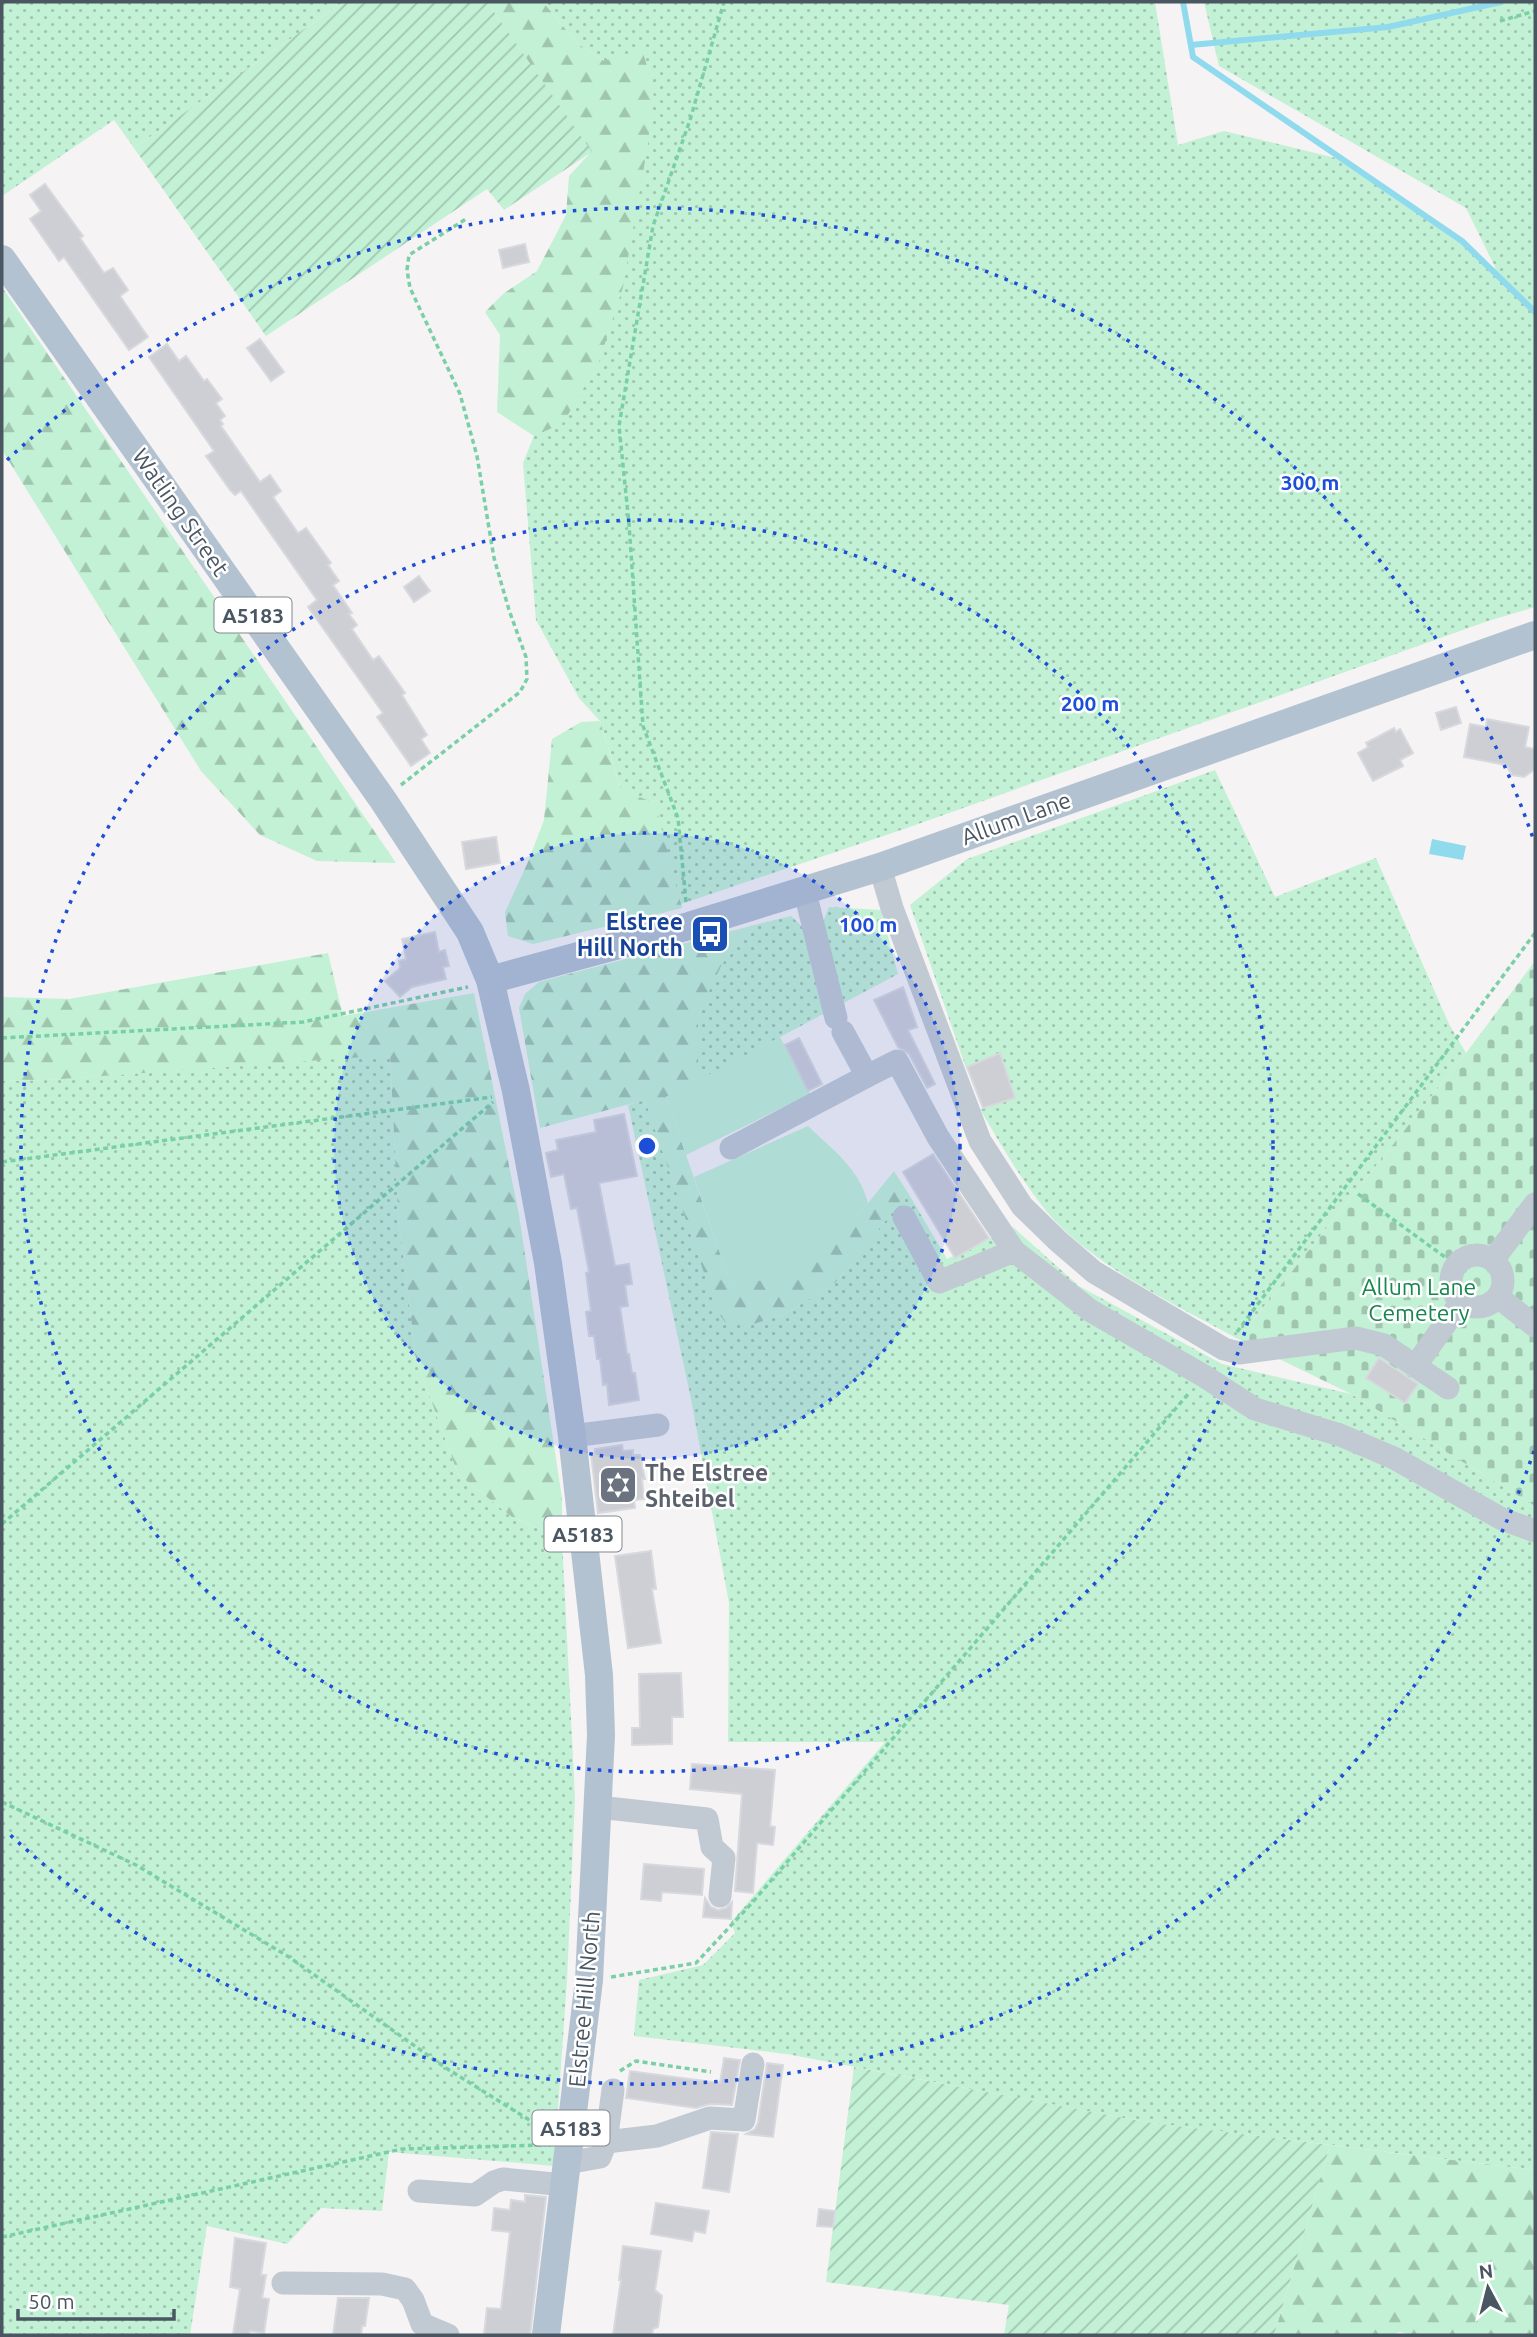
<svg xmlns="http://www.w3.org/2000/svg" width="1537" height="2337" font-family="Ubuntu,sans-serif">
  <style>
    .grass { fill: url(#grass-dots) }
    .forest { fill: url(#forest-firs) }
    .cemetery { fill: url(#cemetery-stones) }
    .garden { fill: url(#garden-furrows) }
    .pitch { fill: #c3f1d5 }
    .water { fill: #90daee }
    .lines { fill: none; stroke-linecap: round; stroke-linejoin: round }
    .stream { stroke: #90daee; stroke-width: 6 }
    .building { fill: #cdcfd5; stroke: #d7d9de; stroke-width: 2 }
    .path { stroke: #7ad0a6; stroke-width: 3.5; stroke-dasharray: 5 3.5; stroke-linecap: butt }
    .minor { stroke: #c1cad2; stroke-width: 23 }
    .major { stroke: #b3c2d1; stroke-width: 28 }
    .ring { fill: none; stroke: #1d4ed8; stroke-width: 3.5; stroke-dasharray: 3.5 7 }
    .labels { text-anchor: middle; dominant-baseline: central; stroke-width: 5; stroke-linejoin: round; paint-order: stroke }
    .shield { fill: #fff; stroke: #808990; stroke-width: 2 }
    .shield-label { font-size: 21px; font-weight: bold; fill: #4a5661 }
    .street-label { font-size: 23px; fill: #4a5661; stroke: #fff }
    .transit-label { font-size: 23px; font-weight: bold; fill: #164399; stroke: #fff; text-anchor: end }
    .park-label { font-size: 23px; fill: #17864f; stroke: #fff }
    .worship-label { font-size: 23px; font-weight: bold; fill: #5b616d; stroke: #fff; text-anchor: start }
    .centre { fill: #1d4ed8; stroke: #fff; stroke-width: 3.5 }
    .ring-label { font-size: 21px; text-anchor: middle; font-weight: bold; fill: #1d4ed8; stroke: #fff; stroke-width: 5; stroke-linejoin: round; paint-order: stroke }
  </style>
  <defs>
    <pattern id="grass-dots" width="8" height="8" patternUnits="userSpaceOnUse" patternTransform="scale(1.75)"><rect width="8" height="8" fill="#c3f1d5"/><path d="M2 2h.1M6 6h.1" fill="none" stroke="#a0c6b0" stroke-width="1.8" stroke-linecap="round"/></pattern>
    <pattern id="forest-firs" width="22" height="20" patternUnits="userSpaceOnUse" patternTransform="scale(1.75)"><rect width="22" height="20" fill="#c3f1d5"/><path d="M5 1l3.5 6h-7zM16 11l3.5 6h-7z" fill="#a0c6b0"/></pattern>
    <pattern id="cemetery-stones" width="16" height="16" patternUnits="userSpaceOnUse" patternTransform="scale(1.75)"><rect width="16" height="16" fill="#c3f1d5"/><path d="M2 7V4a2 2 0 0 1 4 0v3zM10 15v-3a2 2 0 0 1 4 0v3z" fill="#a0c6b0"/></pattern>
    <pattern id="garden-furrows" width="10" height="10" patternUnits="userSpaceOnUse" patternTransform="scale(1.75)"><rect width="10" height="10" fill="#c3f1d5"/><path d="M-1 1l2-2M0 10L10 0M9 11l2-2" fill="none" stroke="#a0c6b0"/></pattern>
  </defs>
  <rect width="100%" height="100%" fill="#f5f3f3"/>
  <g class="grass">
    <path d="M2,2H343L134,148L114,120L2,196Z"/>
    <path d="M543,2H1155L1178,145L1224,131L1344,160L1496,269L1466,208L1219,66L1204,2H1535V607L1488,621L904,829L681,904L682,908L631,822L600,721L579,698L536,620L523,463L631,194L604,61L577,43Z"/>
    <path d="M1215,770L1275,897L1376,858L1449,1024L1466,1053L1238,1339C1176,1305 1093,1266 1047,1212C1021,1180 1001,1145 980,1109L1015,1098L1000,1054L966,1068L910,905L967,859Z"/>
    <path d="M829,907L881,910L898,974L838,1006L820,929Z"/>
    <path d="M791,916L808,932L827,1012L698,1081V1014L722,963L758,924Z"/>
    <path d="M390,1054L398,1212L416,1359L458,1474L512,1517L562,1539L575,1798L567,1980L554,2166L389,2152L382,2211L321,2208L287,2244L207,2226L190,2335H2V1081L48,1080Z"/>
    <path d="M645,1100L717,1310L747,1326L785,1314L835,1283L908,1193L947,1259L1013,1227L1079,1286L1222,1364L1351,1394L1535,1506V2170L1145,2122L787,2054L634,2036L639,1980L703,1965L735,1933L731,1922L885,1742H728L729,1603L690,1394L628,1105Z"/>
  </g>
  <g class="forest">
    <path d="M487,2H543L577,43L604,61L642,49L654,90L648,144L623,287L599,362L563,423L534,436L497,412L500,335L485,312L503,294L537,271L566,215L569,176L591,152Z"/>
    <path d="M2,287L355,803L396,863L317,861L260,835L201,771L2,450Z"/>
    <path d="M600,721L621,790L655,803L682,908L533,944L508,936L505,912L528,862L544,820L552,739L581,722Z"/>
    <path d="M758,924L722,964L698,1014V1081L666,1097L732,1288L852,1223L894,1171L908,1193L835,1283L785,1314L747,1326L725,1322L717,1311L645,1100L540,1128L519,1008L525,994L539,982Z"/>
    <path d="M328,953L343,1016L474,993L519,1215L562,1498V1539L512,1517L458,1474L416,1359L398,1212L390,1055L48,1080L2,1081V997L69,999Z"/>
    <path d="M1330,2145L1535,2170V2335H1412L1400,2332L1390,2335H1274Z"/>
  </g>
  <path class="cemetery" d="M1535,961V1506L1351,1394L1238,1339L1466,1053Z"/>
  <g class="garden">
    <path d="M343,2H487L592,152L504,210L487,189L266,336L134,148Z"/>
    <path d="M854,2067L1145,2122L1330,2145L1274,2335H1004L1009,2305L826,2282Z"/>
  </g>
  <g class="pitch">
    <path d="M780,1037L810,1094L686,1155L666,1097Z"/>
    <path d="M808,1126C833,1150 859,1168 868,1203L852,1223L789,1273L732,1288L694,1177Z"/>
  </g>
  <path class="water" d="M1432,839L1466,846L1463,860L1429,854Z"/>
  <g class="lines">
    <g class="stream">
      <path d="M1183,2L1193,57L1462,241L1535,312"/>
      <path d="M1191,45L1388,27L1501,2"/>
    </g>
  </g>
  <g class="building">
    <path d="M45,184L83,236L80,238L104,273L113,268L128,290L120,296L148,337L129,350L64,257L59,261L30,219L41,211L30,195Z"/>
    <path d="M525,244L529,262L503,268L499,250Z"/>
    <path d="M260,339L284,372L271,381L247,348Z"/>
    <path d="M167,344L179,361L186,356L204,381L207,379L222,399L216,403L225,416L220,420L223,424L221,426L260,482L270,475L281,491L273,497L287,517L298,533L306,528L331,563L328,565L339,581L333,585L352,613L349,614L357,625L352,629L373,660L379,656L405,693L402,695L427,735L421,739L430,753L411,766L377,717L383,713L308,607L317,600L241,491L235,495L230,490L206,456L214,451L149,357Z"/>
    <path d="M419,576L430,591L414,602L404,587Z"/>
    <path d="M1456,707L1461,723L1441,730L1436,713Z"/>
    <path d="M1487,719L1529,727L1525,747L1535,749L1534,770L1524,777L1512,775L1506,765L1464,757L1470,724L1486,727Z"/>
    <path d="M1394,728L1396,732L1400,729L1413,753L1400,760L1403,766L1373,781L1358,753L1368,747L1366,743Z"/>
    <path d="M496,837L500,863L466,869L462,842Z"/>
    <path d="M435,932L439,952L445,950L449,966L443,967L446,979L412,987L400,997L385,981L400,968L399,961L406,959L402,939Z"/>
    <path d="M903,987L917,1027L908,1030L935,1084L927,1088L909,1054L898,1047L874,1000Z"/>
    <path d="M799,1038L822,1084L808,1091L785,1045Z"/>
    <path d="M1000,1053L1015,1098L983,1108L967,1067Z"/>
    <path d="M624,1114L637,1176L599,1183L615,1266L629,1264L632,1284L625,1285L628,1306L620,1307L627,1354H629L632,1373H635L639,1400L609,1405L607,1384L603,1385L600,1359H597L594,1336H589L586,1312L591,1311L586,1273L589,1272L577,1208L571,1209L564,1174L551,1177L546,1153L558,1150L556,1140L596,1132L594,1120Z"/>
    <path d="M933,1154L989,1238L955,1258L903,1172Z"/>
    <path d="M1379,1358L1418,1384L1405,1403L1366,1378Z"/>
    <path d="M622,1445L623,1451L633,1450V1455H640L645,1479H642L644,1499L634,1500L635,1508L598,1513L591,1454H595V1449Z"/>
    <path d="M651,1551L656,1589H652L661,1643L628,1648L615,1556Z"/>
    <path d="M681,1673L683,1717H672V1744L632,1745V1728H640L639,1674Z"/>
    <path d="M692,1764L775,1770L770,1826L775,1827L773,1845L757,1843L753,1893L735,1891L742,1794L690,1789Z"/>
    <path d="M644,1864L704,1869L702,1895L662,1892L661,1901L641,1899Z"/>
    <path d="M705,1898L711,1907L718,1910L726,1908L732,1902L731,1919L703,1917Z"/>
    <path d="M724,2058L740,2060L732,2105L710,2104L696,2108L626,2098L630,2071L720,2083Z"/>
    <path d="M767,2063L783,2065L773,2137L746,2134L755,2129L758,2123Z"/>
    <path d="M711,2132L738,2134L729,2192L703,2188Z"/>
    <path d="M525,2195L546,2197L530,2335H484L487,2308L501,2309L510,2232L492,2230L494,2208L510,2210L511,2200L525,2202Z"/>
    <path d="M656,2203L709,2211L705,2233L694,2231L692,2241L651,2234Z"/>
    <path d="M819,2209L835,2211L833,2227L817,2226Z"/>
    <path d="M235,2238L266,2243L261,2275H266L262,2298L269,2299L264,2333L250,2331L249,2335H233L240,2289L230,2287Z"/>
    <path d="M623,2246L661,2251L655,2290L662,2296L658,2327L653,2329L652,2335H613L621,2280H619Z"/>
    <path d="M338,2298H369L365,2326H362L361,2335H333Z"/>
  </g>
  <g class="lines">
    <g class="path">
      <path d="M1500,21L1535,11"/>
      <path d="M401,785L520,692L527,679L526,657L509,610L494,558L477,456L460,394L410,288L407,270L409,255L466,219"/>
      <path d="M686,902L678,818L643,726L629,524L619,426L653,226L690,120L724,2"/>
      <path d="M2,1038L303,1022L468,987"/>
      <path d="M2,1162L492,1097"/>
      <path d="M1358,1194L1456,1265"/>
      <path d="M1237,1332L1535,933"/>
      <path d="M2,1524L493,1102"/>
      <path d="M2,1802L136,1865L289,1957L446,2068L547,2131"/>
      <path d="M611,1977L696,1963L751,1904L1189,1393"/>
      <path d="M620,2071L636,2061L711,2072"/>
      <path d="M2,2237L402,2149L546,2145"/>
    </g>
    <g class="minor">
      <path d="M880,867L892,908L980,1141L1022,1206L1058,1241L1094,1272L1224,1349L1239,1353L1356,1338L1384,1345L1448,1388"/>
      <path d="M805,892L836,1018"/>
      <path d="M867,1076L897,1061L938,1137L1014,1251L1091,1311L1204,1376L1255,1409L1340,1435L1394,1458L1502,1519L1535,1531"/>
      <path d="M731,1148L867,1076L843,1032"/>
      <path d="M904,1217L939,1282L1014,1251"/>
      <circle cx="1477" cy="1281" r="26"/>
      <path d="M1493,1260L1535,1204"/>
      <path d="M1498,1297L1535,1326"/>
      <path d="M1416,1365L1461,1302"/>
      <path d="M572,1436L658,1425"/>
      <path d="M598,1807L707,1819L712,1847L724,1858L720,1896"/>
      <path d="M606,2142L657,2136L710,2118L744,2120L753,2064"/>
      <path d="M567,2163L600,2157L606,2142L613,2090"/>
      <path d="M419,2191L475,2195L494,2182L503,2179L565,2185"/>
      <path d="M283,2283L382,2284L405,2289L413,2300L422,2324L448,2335"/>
    </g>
    <g class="major">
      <path d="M2,259L383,800L470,932L490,980L516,1091L548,1263L572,1436L599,1675L601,1735L589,1980L546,2335"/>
      <path d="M490,980L689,926L880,867L1535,635"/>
    </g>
  </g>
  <circle cx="647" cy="1146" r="313" fill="#1d4ed8" fill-opacity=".12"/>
  <g class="ring">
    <circle cx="647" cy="1146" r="313"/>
    <circle cx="647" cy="1146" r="626"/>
    <path d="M1534 1451A938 938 0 0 1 7 1832M7 460A938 938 0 0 1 1534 841"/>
  </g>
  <defs>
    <symbol id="bus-square" viewBox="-11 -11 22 22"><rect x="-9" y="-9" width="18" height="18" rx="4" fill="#1a4fb4" stroke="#fff"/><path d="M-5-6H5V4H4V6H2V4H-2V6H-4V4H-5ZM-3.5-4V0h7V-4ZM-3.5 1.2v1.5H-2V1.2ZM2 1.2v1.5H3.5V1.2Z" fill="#fff"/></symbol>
    <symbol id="synagogue-square" viewBox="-11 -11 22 22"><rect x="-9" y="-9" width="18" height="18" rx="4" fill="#6b7280" stroke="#fff"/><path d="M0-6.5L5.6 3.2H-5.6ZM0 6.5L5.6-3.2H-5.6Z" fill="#fff"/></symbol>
  </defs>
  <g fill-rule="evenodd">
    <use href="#bus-square" x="688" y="912" width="44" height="44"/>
    <use href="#synagogue-square" x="596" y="1463" width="44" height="44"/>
  </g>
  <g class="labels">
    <g class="shield">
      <rect x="214.5" y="597.5" width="77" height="35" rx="5"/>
      <rect x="544.5" y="1516.5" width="77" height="35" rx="5"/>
      <rect x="532.5" y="2110.5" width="77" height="35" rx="5"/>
    </g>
    <g class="shield-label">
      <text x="253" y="615">A5183</text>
      <text x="583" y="1534">A5183</text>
      <text x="571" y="2128">A5183</text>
    </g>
    <g class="street-label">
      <text transform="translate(181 512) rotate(55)">Watling Street</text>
      <text transform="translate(1016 818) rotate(-20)">Allum Lane</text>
      <text transform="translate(584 1999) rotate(-85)">Elstree Hill North</text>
    </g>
    <g class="transit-label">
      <text x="683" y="921">Elstree<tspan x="683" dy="26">Hill North</tspan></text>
    </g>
    <g class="park-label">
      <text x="1419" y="1286">Allum Lane<tspan x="1419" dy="26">Cemetery</tspan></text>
    </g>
    <g class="worship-label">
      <text x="645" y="1472">The Elstree<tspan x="645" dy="26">Shteibel</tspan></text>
    </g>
  </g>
  <circle cx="647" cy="1146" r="10" class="centre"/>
  <g class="ring-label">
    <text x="1310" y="490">300 m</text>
    <text x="1090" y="711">200 m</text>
    <text x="868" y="932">100 m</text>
  </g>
  <rect width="1537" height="2337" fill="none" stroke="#4a5661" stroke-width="7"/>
  <g transform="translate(1488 2288) rotate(353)" stroke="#ffffff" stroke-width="5" paint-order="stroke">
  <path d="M0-5L12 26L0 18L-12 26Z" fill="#4a5661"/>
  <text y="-10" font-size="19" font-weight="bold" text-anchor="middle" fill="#4a5661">N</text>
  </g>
  <path d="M18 2309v10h156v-10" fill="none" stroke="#4a5661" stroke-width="3.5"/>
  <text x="28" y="2309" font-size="21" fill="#4a5661" stroke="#ffffff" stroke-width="5" paint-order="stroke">50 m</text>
</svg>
